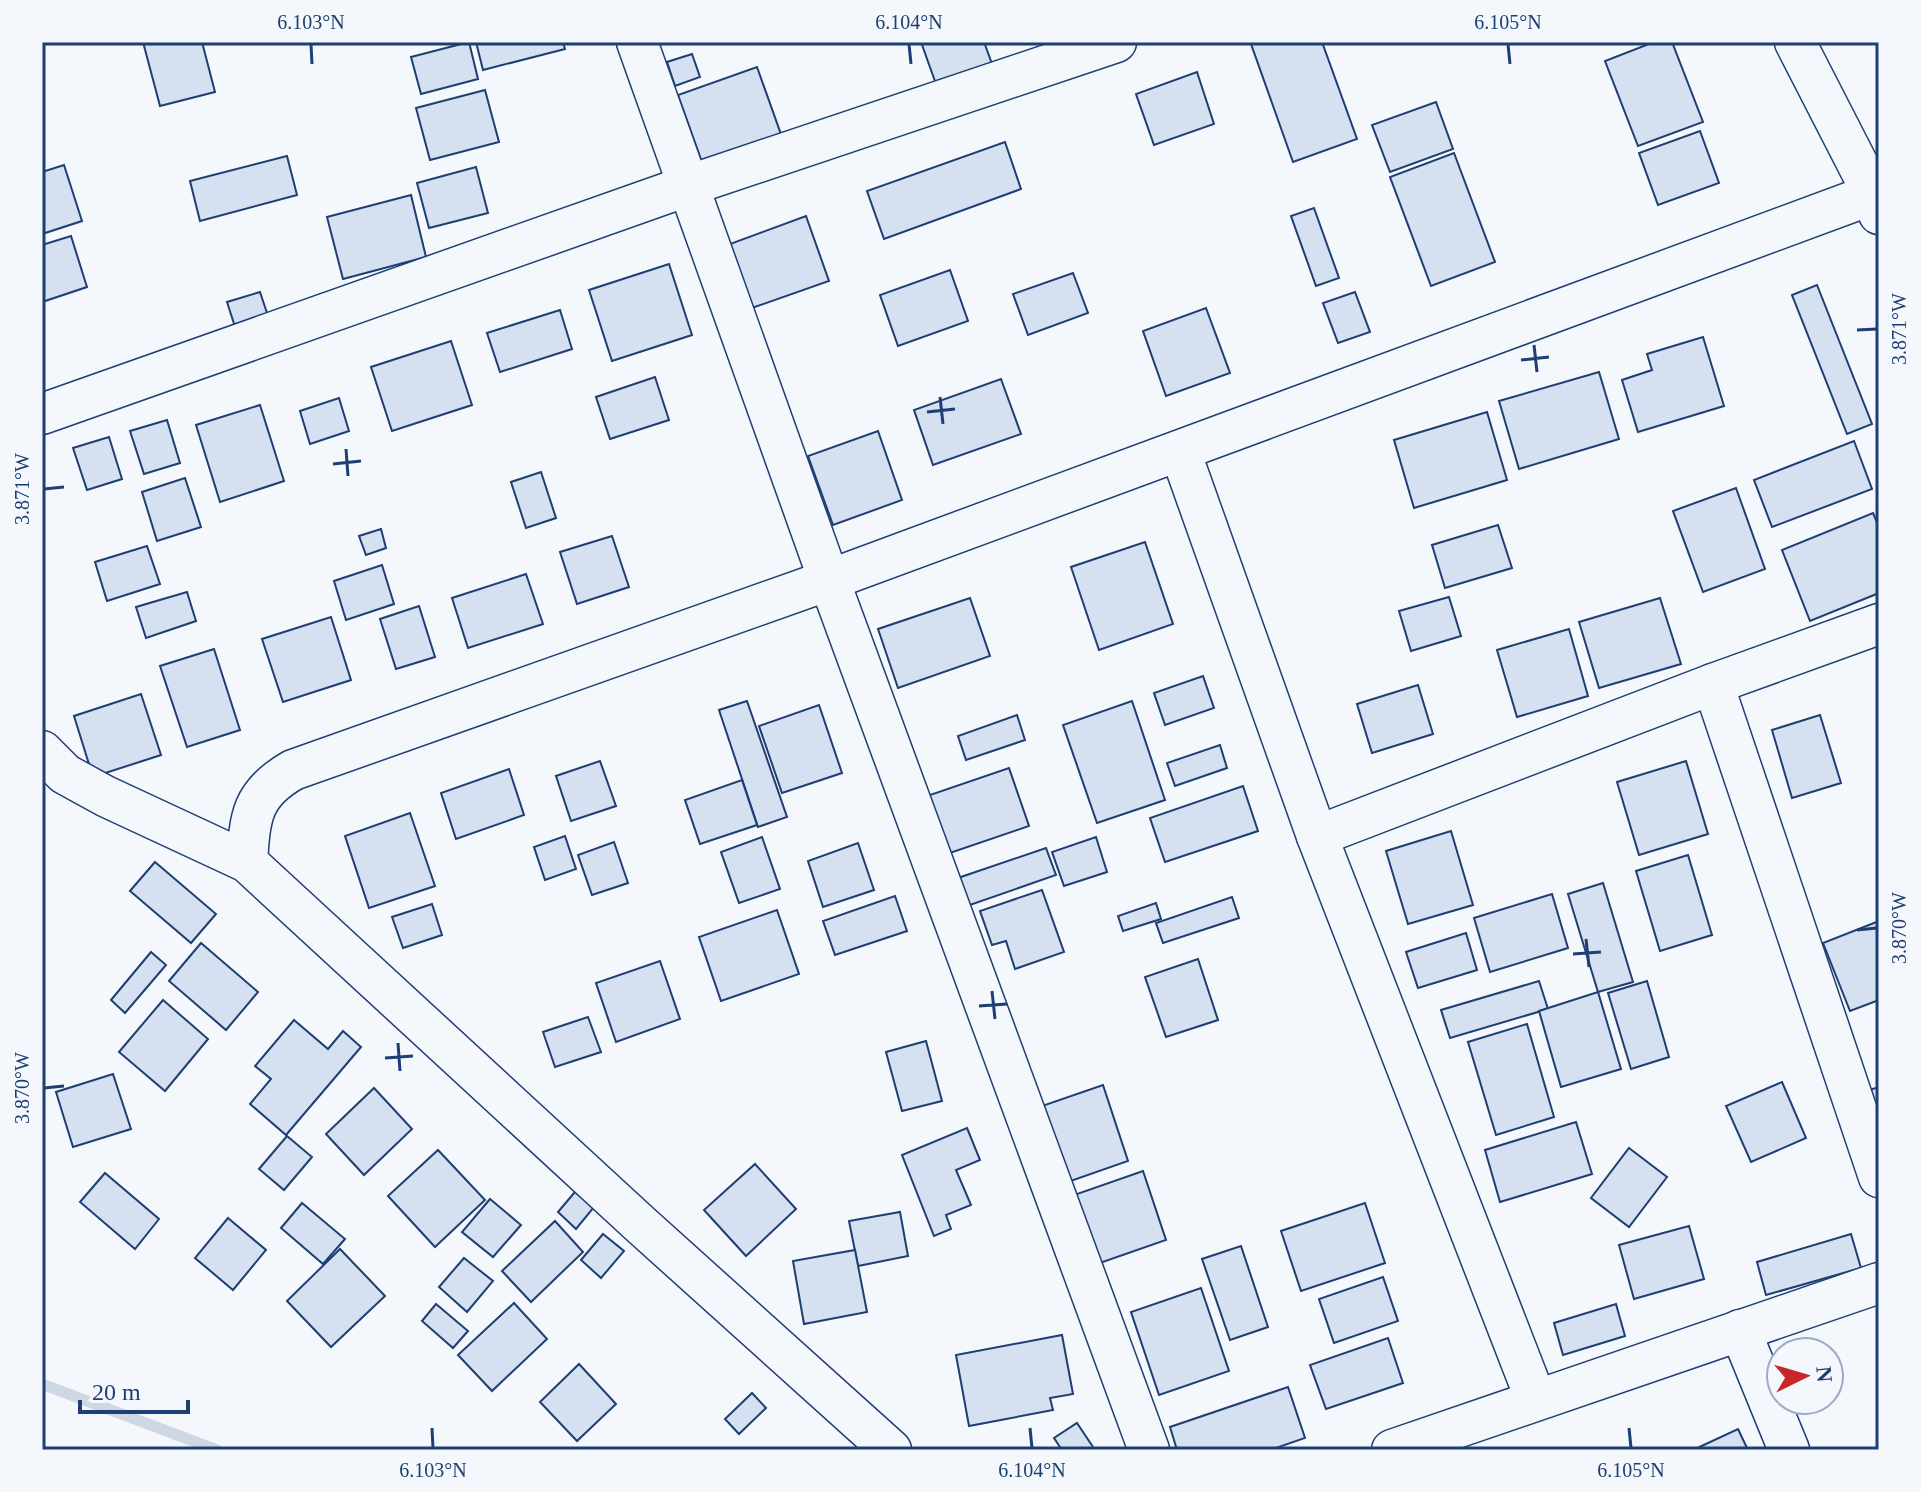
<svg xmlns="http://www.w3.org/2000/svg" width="1921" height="1492" font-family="'Times New Roman',serif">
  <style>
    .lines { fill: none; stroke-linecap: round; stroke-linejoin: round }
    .stream { stroke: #cfd7e4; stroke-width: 11 }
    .building { fill: #d5e0f0; stroke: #1d3f73; stroke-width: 2 }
    .minor-casing { stroke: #1d3f73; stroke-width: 43 }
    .minor { stroke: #f4f7fb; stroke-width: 40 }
    .ticks { fill: none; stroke: #1d3f73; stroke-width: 3 }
    .neatline { fill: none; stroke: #1d3f73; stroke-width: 3 }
    .ticks-label { font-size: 20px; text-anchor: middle; fill: #1d3f73 }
  </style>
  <rect width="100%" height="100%" fill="#f4f7fb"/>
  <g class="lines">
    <path class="stream" d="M42,1384L217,1450"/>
  </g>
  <g class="building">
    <path d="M143,42H202L215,92L160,106Z"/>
    <path d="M469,42L478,79L421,94L411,57Z"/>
    <path d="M476,42H563L565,49L483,70Z"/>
    <path d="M921,42H984L992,64L936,84Z"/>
    <path d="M1256,42H1322L1357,139L1293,162L1251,44Z"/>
    <path d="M1654,42H1672L1703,122L1638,146L1605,61Z"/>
    <path d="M692,54L700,77L675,86L667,62Z"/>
    <path d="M757,67L783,140L704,168L678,95Z"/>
    <path d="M1197,72L1214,124L1154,145L1136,94Z"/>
    <path d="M485,90L499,142L430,160L416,108Z"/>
    <path d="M1436,102L1453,149L1390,172L1372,125Z"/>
    <path d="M1700,131L1719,183L1658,205L1639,153Z"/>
    <path d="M1005,142L1021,189L884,239L867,191Z"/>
    <path d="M1454,153L1495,262L1431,286L1390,177Z"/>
    <path d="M287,156L297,195L200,221L190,181Z"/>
    <path d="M64,165L82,221L42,234V172Z"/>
    <path d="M476,167L488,213L429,228L417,183Z"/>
    <path d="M411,195L426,257L343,279L327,217Z"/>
    <path d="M1314,208L1339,278L1316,286L1291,216Z"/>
    <path d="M806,216L829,281L752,308L730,244Z"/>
    <path d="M71,236L87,287L42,302V245Z"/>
    <path d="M669,264L692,335L612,361L589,290Z"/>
    <path d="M950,270L968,321L898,346L880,295Z"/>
    <path d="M1073,273L1088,313L1028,335L1013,294Z"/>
    <path d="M1817,285L1872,424L1847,434L1792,295Z"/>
    <path d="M260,292L270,322L237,333L227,302Z"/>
    <path d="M1355,292L1370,332L1338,343L1323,303Z"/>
    <path d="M1206,308L1230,373L1166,396L1143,331Z"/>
    <path d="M560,310L572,349L500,372L487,333Z"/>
    <path d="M1703,337L1724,406L1638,432L1622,380L1652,370L1647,354Z"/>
    <path d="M451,341L472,405L392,431L371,367Z"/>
    <path d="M1599,372L1619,439L1519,469L1499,401Z"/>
    <path d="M655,377L669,420L610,439L596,397Z"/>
    <path d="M1001,379L1021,434L933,465L914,410Z"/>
    <path d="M339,398L349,431L310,444L300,411Z"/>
    <path d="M260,405L284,481L220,502L196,425Z"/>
    <path d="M1487,412L1507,480L1414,508L1394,440Z"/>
    <path d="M167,420L180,463L144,474L130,431Z"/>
    <path d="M878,431L902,500L833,525L808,456Z"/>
    <path d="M109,437L122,479L87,490L73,448Z"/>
    <path d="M1854,441L1872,489L1772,527L1754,480Z"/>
    <path d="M541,472L556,518L526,528L511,482Z"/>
    <path d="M185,478L201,527L157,541L142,492Z"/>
    <path d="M1736,488L1765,569L1703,592L1673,511Z"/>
    <path d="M1873,513L1879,527V593L1810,621L1782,550Z"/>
    <path d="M1498,525L1512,568L1445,588L1432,545Z"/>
    <path d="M381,529L386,548L366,555L359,536Z"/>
    <path d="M612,536L629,587L577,604L560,552Z"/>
    <path d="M1145,542L1173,624L1099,650L1071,567Z"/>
    <path d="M147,546L160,584L107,601L95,562Z"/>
    <path d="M382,565L394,604L346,620L334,581Z"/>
    <path d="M526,574L543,624L468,648L452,598Z"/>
    <path d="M187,592L196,621L146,638L136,607Z"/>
    <path d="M1449,597L1461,636L1411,651L1399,611Z"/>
    <path d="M970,598L990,656L898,688L878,629Z"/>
    <path d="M1660,598L1681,664L1599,688L1579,622Z"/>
    <path d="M419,606L435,657L396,669L380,619Z"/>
    <path d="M331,617L351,680L283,702L262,639Z"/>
    <path d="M1569,629L1588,696L1517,717L1497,650Z"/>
    <path d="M214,649L240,730L187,747L160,666Z"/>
    <path d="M1203,676L1214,708L1165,725L1154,693Z"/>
    <path d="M1418,685L1433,734L1372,753L1357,704Z"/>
    <path d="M141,694L161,755L93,777L74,716Z"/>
    <path d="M747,701L787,817L758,827L719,710Z"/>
    <path d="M1132,701L1165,800L1097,823L1063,725Z"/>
    <path d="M819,705L842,773L782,793L759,726Z"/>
    <path d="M1017,715L1025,740L966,760L958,736Z"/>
    <path d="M1820,715L1841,783L1792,798L1772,730Z"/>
    <path d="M1220,745L1227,768L1175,786L1167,763Z"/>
    <path d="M600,761L616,806L571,821L556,776Z"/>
    <path d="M1686,761L1708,834L1639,855L1617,782Z"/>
    <path d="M1009,768L1029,826L944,855L924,797Z"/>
    <path d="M509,769L524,815L456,839L441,793Z"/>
    <path d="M742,780L757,825L700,844L685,800Z"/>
    <path d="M1243,786L1258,831L1165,862L1150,818Z"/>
    <path d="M410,813L435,886L369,908L345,836Z"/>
    <path d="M1451,831L1473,905L1408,924L1386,851Z"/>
    <path d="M565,836L576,869L545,880L534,847Z"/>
    <path d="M762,837L780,889L739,903L721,852Z"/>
    <path d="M1096,837L1107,872L1064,886L1052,852Z"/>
    <path d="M614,842L628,883L592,895L578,855Z"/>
    <path d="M858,843L874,890L823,907L808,861Z"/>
    <path d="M1046,848L1056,875L967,906L958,878Z"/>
    <path d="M1688,855L1712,935L1660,951L1636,871Z"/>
    <path d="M155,862L216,914L191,943L130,891Z"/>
    <path d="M1603,883L1633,982L1598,992L1568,894Z"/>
    <path d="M1042,890L1064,952L1015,969L1006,941L992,945L980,911Z"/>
    <path d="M1552,894L1568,948L1490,972L1474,918Z"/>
    <path d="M895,896L907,931L835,955L823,921Z"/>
    <path d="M1232,897L1239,918L1163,943L1156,923Z"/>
    <path d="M1156,903L1161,919L1123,931L1118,916Z"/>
    <path d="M432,904L442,935L403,948L392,917Z"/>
    <path d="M777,910L799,974L721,1001L699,937Z"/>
    <path d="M1879,921V1000L1850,1011L1823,943Z"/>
    <path d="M1466,933L1477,970L1418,988L1406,952Z"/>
    <path d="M201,943L258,992L226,1030L169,981Z"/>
    <path d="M151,952L166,965L125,1013L111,1000Z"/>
    <path d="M1198,959L1218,1020L1166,1037L1145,977Z"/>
    <path d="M660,961L680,1019L616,1042L596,983Z"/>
    <path d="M1539,981L1548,1009L1450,1038L1441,1010Z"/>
    <path d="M1647,981L1669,1057L1631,1069L1608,993Z"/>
    <path d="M1598,992L1621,1069L1561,1087L1539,1011Z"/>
    <path d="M163,1000L208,1039L165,1091L119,1052Z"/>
    <path d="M588,1017L601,1052L555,1067L543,1032Z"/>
    <path d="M294,1020L328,1049L343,1031L361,1047L286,1135L250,1104L271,1079L255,1066Z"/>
    <path d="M1527,1024L1554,1117L1496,1135L1468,1042Z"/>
    <path d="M926,1041L942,1101L902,1111L886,1052Z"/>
    <path d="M113,1074L131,1129L73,1147L56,1092Z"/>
    <path d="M1782,1082L1806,1138L1751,1162L1726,1106Z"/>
    <path d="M1103,1085L1128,1161L1065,1183L1039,1107Z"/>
    <path d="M1879,1087V1126L1866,1091Z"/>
    <path d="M374,1088L412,1129L364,1175L326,1134Z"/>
    <path d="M1576,1122L1592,1174L1500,1202L1485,1150Z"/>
    <path d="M967,1128L980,1160L956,1170L971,1205L946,1215L951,1229L934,1236L902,1155Z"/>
    <path d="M287,1136L312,1157L284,1190L259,1169Z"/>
    <path d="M1629,1148L1667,1177L1629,1227L1591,1198Z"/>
    <path d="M438,1150L485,1200L435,1247L388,1196Z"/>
    <path d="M755,1164L796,1209L746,1256L704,1210Z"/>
    <path d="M1143,1171L1166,1240L1097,1264L1074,1195Z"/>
    <path d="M105,1173L159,1219L135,1249L80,1202Z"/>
    <path d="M580,1186L599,1201L576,1229L558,1212Z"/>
    <path d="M490,1199L521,1225L493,1257L462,1232Z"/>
    <path d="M302,1203L345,1239L323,1264L281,1228Z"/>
    <path d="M1365,1203L1385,1263L1301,1291L1281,1231Z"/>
    <path d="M900,1212L908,1256L858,1266L849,1221Z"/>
    <path d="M228,1218L266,1250L233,1290L195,1258Z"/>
    <path d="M555,1221L583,1252L531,1302L502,1271Z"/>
    <path d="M1689,1226L1704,1279L1634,1299L1619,1245Z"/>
    <path d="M603,1234L624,1251L601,1278L581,1260Z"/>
    <path d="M1851,1234L1861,1268L1766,1295L1757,1262Z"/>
    <path d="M1241,1246L1268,1327L1230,1340L1202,1259Z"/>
    <path d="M340,1249L385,1296L331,1347L287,1301Z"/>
    <path d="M855,1250L867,1312L804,1324L793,1261Z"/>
    <path d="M464,1258L493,1281L467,1312L439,1287Z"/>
    <path d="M1383,1277L1398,1321L1334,1343L1319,1299Z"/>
    <path d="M1201,1288L1229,1371L1159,1395L1131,1312Z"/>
    <path d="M514,1303L547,1339L492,1391L458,1355Z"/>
    <path d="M436,1304L468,1331L453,1348L422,1321Z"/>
    <path d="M1616,1304L1625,1336L1563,1355L1554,1323Z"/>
    <path d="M1062,1335L1073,1394L1050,1398L1053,1410L969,1426L956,1355Z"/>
    <path d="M1388,1338L1403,1383L1326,1409L1310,1365Z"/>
    <path d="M579,1364L616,1404L577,1441L540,1402Z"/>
    <path d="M1288,1387L1305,1438L1270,1450H1177L1170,1427Z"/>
    <path d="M752,1393L766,1408L739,1434L725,1419Z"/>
    <path d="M1077,1423L1095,1450H1062L1054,1438Z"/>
    <path d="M1738,1429L1748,1450H1693Z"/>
  </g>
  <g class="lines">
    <defs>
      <g id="minor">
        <path d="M637,42L829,580L1149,1450"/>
        <path d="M1795,42L1873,194L1879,214"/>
        <path d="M42,414L687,186L1116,42"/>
        <path d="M1180,451L1317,836L1536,1400"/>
        <path d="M1713,684L1879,1177"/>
        <path d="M42,751L65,774L105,796L247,862L640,1224L891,1450"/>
        <path d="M1317,836L1713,684L1879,624"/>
        <path d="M247,862C250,817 251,794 293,770L829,580L1873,194L1879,188"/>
        <path d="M1740,1330L1789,1450"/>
        <path d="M1392,1450L1879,1283"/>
      </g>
    </defs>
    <use href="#minor" class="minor-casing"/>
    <use href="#minor" class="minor"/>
  </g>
  <path class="ticks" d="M311,44L312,64M909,44L911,64M1508,44L1510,64M1857,330L1877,329M1534,345L1537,372M1521,360L1549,357M940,397L943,424M927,412L955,409M346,449L348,476M333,464L361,461M44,489L64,487M1857,930L1877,928M1586,939L1589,967M1573,954L1601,952M992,991L995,1019M979,1006L1007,1004M398,1043L400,1071M385,1058L413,1056M44,1088L64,1086M432,1428L433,1448M1030,1428L1032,1448M1629,1428L1631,1448"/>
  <rect width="1921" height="1492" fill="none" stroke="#f4f7fb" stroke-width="88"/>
  <g transform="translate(1805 1376) rotate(85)"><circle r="38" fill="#f4f7fb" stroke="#9eadc5" stroke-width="2"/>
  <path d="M0-6L14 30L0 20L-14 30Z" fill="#c62828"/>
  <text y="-12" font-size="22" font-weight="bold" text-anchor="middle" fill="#1d3f73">N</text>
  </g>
  <path d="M80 1400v12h108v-12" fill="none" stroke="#1d3f73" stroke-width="4"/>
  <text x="92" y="1400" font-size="24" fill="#1d3f73" stroke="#f4f7fb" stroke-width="6" paint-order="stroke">20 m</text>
  <rect x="44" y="44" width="1833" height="1404" class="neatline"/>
  <g class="ticks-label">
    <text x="311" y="29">6.103°N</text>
    <text x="909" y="29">6.104°N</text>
    <text x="1508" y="29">6.105°N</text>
    <text transform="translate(1899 329) rotate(-90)" y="7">3.871°W</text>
    <text transform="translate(22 489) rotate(-90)" y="7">3.871°W</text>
    <text transform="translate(1899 928) rotate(-90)" y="7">3.870°W</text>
    <text transform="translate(22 1088) rotate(-90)" y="7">3.870°W</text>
    <text x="433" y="1477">6.103°N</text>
    <text x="1032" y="1477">6.104°N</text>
    <text x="1631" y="1477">6.105°N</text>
  </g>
</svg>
